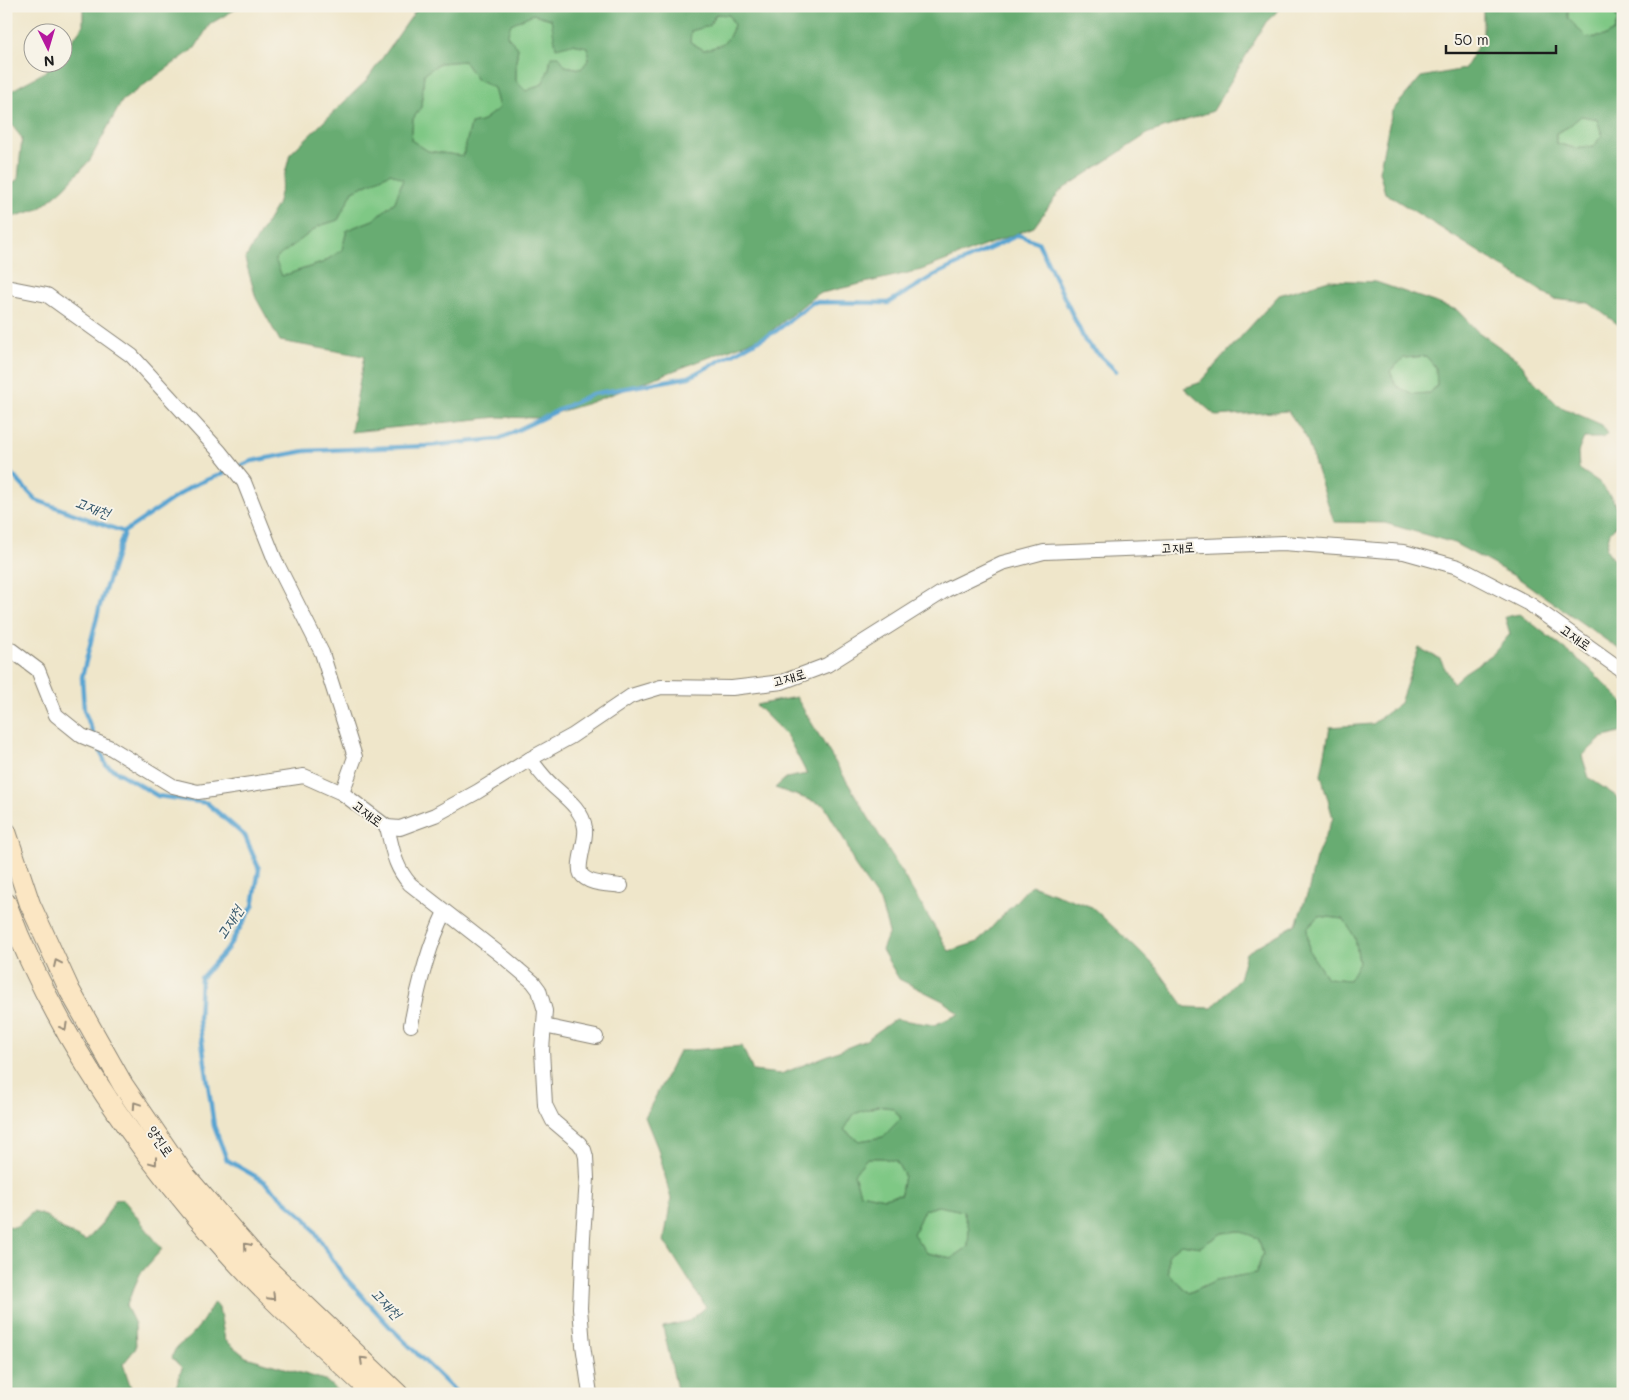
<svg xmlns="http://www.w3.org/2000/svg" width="1629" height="1400" font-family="Mali,'Poor Story',sans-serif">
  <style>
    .green { fill: #7fc885; stroke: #4e7250 }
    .forest { fill: #67ac72; stroke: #426447; fill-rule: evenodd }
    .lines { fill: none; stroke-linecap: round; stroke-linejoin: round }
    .stream { stroke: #59a4d1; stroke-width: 4.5 }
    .minor-casing { stroke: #868173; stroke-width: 16 }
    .secondary-casing { stroke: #868173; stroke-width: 22 }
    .minor { stroke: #fff; stroke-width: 14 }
    .secondary { stroke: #fbe6c3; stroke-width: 20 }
    .oneway { stroke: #978b78 }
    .labels { text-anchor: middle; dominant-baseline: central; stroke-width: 4; stroke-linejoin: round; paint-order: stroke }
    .street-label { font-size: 14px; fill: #1c1c1c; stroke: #f7f3e8 }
    .water-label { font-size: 15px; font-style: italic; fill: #37596d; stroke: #f7f3e8 }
  </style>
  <rect width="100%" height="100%" fill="#f7f3e8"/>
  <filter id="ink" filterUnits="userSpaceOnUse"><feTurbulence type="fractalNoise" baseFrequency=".02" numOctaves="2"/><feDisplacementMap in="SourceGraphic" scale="10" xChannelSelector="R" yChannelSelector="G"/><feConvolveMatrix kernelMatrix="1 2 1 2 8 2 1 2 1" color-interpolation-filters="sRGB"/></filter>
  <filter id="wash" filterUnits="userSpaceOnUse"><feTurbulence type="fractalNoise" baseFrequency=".0096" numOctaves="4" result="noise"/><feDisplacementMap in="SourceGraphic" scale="20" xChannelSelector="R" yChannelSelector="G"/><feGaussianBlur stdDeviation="1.12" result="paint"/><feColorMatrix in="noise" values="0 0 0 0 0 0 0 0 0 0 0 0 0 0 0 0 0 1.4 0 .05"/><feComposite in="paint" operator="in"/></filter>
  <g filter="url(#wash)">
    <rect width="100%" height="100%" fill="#efe6ca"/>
    <g class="green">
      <path d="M1568,6H1611L1618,20L1614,31L1606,36L1587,38L1567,18Z"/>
      <path d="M533,14L551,19L572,44L588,47L589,60L582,69L565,66L551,56L549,69L542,85L526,91L516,81V61L518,48L507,36L510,24Z"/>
      <path d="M716,14L729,15L734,25C728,43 723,45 704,50L690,42L691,31L709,26Z"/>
      <path d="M464,61L477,80L494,87L499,108L481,122L471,124L463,156L428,151L411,140L413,119L421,107L424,74L439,63Z"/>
      <path d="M1581,116L1597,118L1602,135L1594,146L1574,148L1556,143V133L1568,127Z"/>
      <path d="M391,173L404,179L395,202L373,220L347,230L342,250L322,263L282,276L274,259L319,226L338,220L353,191Z"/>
      <path d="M1426,356L1436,368L1437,385L1430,393L1413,394L1396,386L1390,371L1404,358Z"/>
      <path d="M1318,916L1344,919L1355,938L1359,963L1349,980L1327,978L1309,951L1307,928Z"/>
      <path d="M877,1106L893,1108L901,1119L883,1137L859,1141L844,1130L854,1114Z"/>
      <path d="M867,1158H882L896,1161L904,1175L901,1194L884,1198L860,1193L854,1174Z"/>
      <path d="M938,1206L963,1211L969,1228L968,1247L952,1258L927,1253L913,1234L924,1210Z"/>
      <path d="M1239,1231L1258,1238L1263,1254L1256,1273L1216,1280L1188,1293L1168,1273V1254L1181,1244L1200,1247L1222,1233Z"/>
    </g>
    <g class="forest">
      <path d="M83,6H241L210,24L195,48L122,101L90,160L64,188L39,209L6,219V188L18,179L22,138L6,118V96C20,82 42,78 54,63L62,62L63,52L83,26Z"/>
      <path d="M419,6H1283L1266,22L1213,111L1149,133L1060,191L1034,227L921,270L817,294L765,336L589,403L539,418L498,417L351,432L364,356L280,341L256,298L245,259L277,205L290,154L366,81ZM533,14L551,19L556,48L572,44L587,47L589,59L581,69L565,66L559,56H551L549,69L542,84L526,91L516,81V61L518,48L507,36L511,24ZM716,14L729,15L734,25C728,43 723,45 704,50L690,42L691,31L709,26ZM464,61L477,80L494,88L499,108L481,122L471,124L463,156L428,151L411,140L413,119L421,107L424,74L440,63ZM391,173L403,179L395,202L373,220L347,230L342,250L322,263L282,276L275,259L319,226L338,220L353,191Z"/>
      <path d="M1483,6H1568V18L1587,38L1606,36L1614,31L1618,20L1611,6H1623V328L1589,303L1554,299L1385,193L1379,171L1392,111L1421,77L1464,69L1483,37ZM1581,116L1597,119L1602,135L1594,146L1574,148L1556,143V133L1568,127Z"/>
      <path d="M1329,280L1376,282L1457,310L1477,331L1518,360L1534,381L1559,406L1602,425L1608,434L1602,438H1584L1578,452L1579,469L1599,482L1614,501L1621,521L1610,532L1606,549L1623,572V652L1518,578L1454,543L1385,523L1334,522L1306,437L1288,411L1216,416L1184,388L1199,383L1279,295ZM1426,356L1436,368L1437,386L1430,393L1413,394L1396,386L1390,371L1404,358Z"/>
      <path d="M1520,614L1589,668L1623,702V732L1602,738L1582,756L1589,778L1616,796L1623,804L1621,882L1623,887V1394H678L663,1327L689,1321L706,1307L664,1241L671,1199L658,1149L645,1117L679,1051L742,1046L753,1071L781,1074L866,1040L895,1019L934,1025L959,1014L943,1001L899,979L882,950L889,932L880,902L855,866L846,843L824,805L775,788L786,778L807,774L787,736L756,705L796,697L949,951L978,942L1031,885L1092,907L1156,967L1185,1007L1212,1008L1239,979L1246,953L1296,924L1308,892L1316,858L1333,818L1321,775L1330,727L1372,724L1400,703L1419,648L1440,659L1453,683L1464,673L1493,654L1510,634L1505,617ZM1318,916L1344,919L1355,938L1359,962L1349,980L1327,978L1309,951L1307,928ZM877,1106L893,1108L901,1118L883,1137L859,1141L844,1130L854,1114ZM867,1158H882L896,1161L904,1175L901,1194L884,1198L860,1193L854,1174ZM938,1206L963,1211L969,1228L968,1247L952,1258L927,1253L913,1234L924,1210ZM1239,1231L1258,1238L1263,1254L1256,1273L1216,1280L1189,1293L1168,1273V1254L1181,1244L1200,1247L1222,1233Z"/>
      <path d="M123,1199L162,1249L140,1274L126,1306L135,1324L136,1348L123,1364L131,1388L147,1394H6V1226L16,1227L33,1212L46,1216L62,1229L86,1241L101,1225L115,1200Z"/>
      <path d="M214,1302L219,1308L225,1340L246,1357L325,1380L341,1394H174L182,1368L172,1358C175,1344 182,1345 191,1335C201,1326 207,1313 214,1302Z"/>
    </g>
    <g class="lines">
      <g class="stream">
        <path d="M6,468L36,500L124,532L100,605L82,677L84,710L95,738"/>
        <path d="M124,532L192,486L252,461L305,451L426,446L499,439L592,394L689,377L776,331L813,302L888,303L935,275L1018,235L1038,242L1085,341L1116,371"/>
        <path d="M99,747L106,765L158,796L207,803L245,836L259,869L253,906L227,949L201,978L199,1020L214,1126L227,1160L262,1180L307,1220L343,1275L390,1327L458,1394"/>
      </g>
    </g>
  </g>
  <g filter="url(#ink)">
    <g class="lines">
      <defs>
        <g id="minor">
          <path d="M6,287L47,295L132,356L220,452L244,482L275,560L322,653L355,757L342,793"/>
          <path d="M6,646L38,670L56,715L82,736L111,748L173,786L198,792L304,776L342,793L387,827L400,828L435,815L477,792L530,759L572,736L631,696L661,687L732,688L782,682L827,665L946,590L1002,563L1044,552L1283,543L1404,552L1458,567L1531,605L1623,671"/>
          <path d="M530,759C537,768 544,778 553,786C565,797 583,810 585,828C587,840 576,865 581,874C588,885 610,884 621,886"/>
          <path d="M387,827C393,850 394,866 410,884L506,959L533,982L539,990L545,1011L542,1050L545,1105L553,1121L579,1143L584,1150L586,1157L587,1178L583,1237L580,1308L583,1345L590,1394"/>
          <path d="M411,1025C418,987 428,947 445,912"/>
          <path d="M544,1026L596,1037"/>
        </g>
        <g id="secondary">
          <path d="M6,832L30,904L70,991L123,1085L183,1173L260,1262L398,1394"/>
          <path d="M6,903C53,1030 132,1144 221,1245C268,1298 322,1345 373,1394"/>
        </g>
      </defs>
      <use href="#minor" class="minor-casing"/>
      <use href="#secondary" class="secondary-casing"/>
      <use href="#minor" class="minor"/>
      <use href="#secondary" class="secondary"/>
    </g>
    <defs><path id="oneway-chevron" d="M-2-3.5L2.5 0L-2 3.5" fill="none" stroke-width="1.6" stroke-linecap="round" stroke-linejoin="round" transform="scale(1.25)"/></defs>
    <g class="oneway">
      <use href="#oneway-chevron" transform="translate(57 963) rotate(-115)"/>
      <use href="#oneway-chevron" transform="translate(64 1027) rotate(61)"/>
      <use href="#oneway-chevron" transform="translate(136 1105) rotate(-124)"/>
      <use href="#oneway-chevron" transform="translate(154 1162) rotate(53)"/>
      <use href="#oneway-chevron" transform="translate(247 1246) rotate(-131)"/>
      <use href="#oneway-chevron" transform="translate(272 1297) rotate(46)"/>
      <use href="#oneway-chevron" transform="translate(363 1360) rotate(-136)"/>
    </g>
  </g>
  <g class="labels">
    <g class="street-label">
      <text transform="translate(1178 547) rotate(-2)">고재로</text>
      <text transform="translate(1576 637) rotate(35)">고재로</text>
      <text transform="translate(789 677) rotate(-16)">고재로</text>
      <text transform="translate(368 813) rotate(37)">고재로</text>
      <text transform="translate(161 1141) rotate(56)">양진로</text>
    </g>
    <g class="water-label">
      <text transform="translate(93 507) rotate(20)">고재천</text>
      <text transform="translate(229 922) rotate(-58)">고재천</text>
      <text transform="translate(387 1303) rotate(46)">고재천</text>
    </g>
  </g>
  <rect width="1629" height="1400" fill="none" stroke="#f7f3e8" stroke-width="25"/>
  <g transform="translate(48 48) rotate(175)"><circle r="24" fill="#f7f3e8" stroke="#9f9d96"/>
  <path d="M0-4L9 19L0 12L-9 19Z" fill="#b5179e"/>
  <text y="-8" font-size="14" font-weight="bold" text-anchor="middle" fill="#1c1c1c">N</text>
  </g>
  <path d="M1446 45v8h110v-8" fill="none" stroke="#1c1c1c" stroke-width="2.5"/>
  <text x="1454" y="45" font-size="15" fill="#1c1c1c" stroke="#f7f3e8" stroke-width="4" paint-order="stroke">50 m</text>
</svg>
